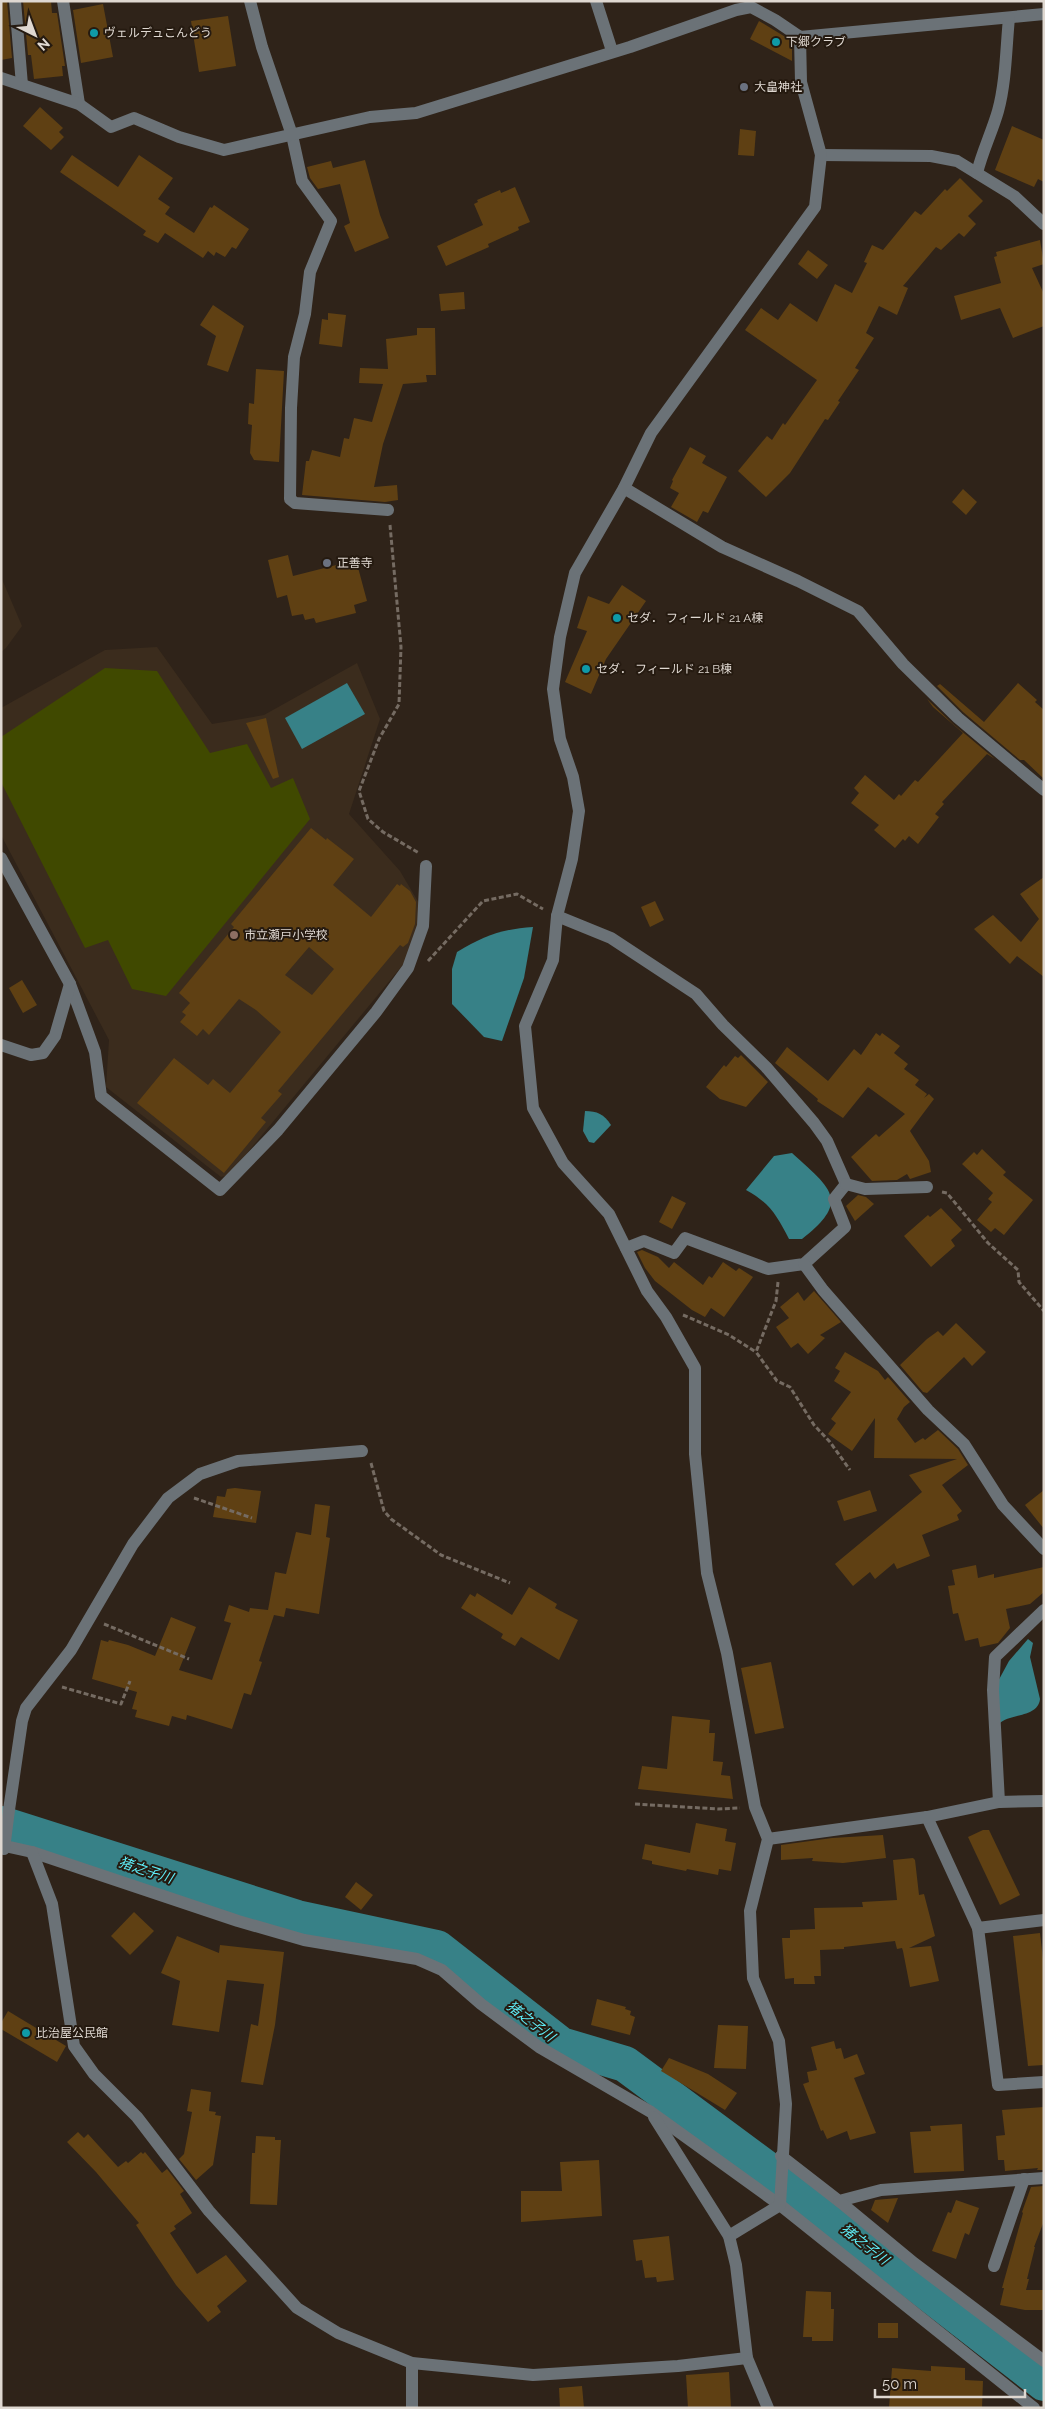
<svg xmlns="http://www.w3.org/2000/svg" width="1045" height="2409" font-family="Raleway,'Noto Sans JP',sans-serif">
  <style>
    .built { fill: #3b2c1d }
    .green { fill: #404900 }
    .water { fill: #378187 }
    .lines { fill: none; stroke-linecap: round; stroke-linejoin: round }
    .river { stroke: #378187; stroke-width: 36 }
    .building { fill: #5f4013; fill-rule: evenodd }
    .path { stroke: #756b62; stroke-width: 3; stroke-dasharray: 5 2.5; stroke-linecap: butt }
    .minor { stroke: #6b7277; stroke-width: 12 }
    .minor-bridge { stroke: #6b7277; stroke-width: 12 }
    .culture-dot { fill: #0f9aa8; stroke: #251a10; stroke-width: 2 }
    .worship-dot { fill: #6b7280; stroke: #251a10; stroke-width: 2 }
    .education-dot { fill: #8d6e63; stroke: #251a10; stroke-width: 2 }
    .labels { text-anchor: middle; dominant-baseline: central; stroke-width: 4; stroke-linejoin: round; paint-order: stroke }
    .poi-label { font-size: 12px; fill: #dfd8d1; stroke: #251a10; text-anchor: start }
    .water-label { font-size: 14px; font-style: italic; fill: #5eecf6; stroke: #251a10 }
  </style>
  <rect width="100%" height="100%" fill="#2f2319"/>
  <g class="built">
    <path d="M1,577L22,626L6,648L1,652Z"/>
    <path d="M157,647L212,724L264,715L357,663L380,719L349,814L400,871L423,910L406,961L229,1175L221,1177L106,1087L109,1040L1,835V708L105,650Z"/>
  </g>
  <path class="green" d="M105,668L157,671L210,753L247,744L271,788L293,778L310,819L166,996L132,989L108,940L85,948L1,782V737Z"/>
  <g class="water">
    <path d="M347,683L365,714L302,749L285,718Z"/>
    <path d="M533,927L524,978L502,1041L484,1037L452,1004V969L457,952C484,936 502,929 533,927Z"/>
    <path d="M585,1111C597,1111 604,1114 611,1125L594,1143L589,1142L583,1131Z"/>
    <path d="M792,1153C830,1188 852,1200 802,1239H789C777,1216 770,1203 746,1190L774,1156Z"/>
    <path d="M1028,1639L1033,1643L1030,1657L1040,1699C1038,1718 1010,1713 999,1724L996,1685L1009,1661Z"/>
  </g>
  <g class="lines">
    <path class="river" d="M1,1824L297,1918L437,1948L561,2045L625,2064L806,2198L1044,2383"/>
  </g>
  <g class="building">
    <path d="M1,1H7L12,58L1,60Z"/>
    <path d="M23,1H51L52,13H57L65,66H62L63,76L34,79L31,55H28Z"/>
    <path d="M103,4L113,57L81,63L73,10Z"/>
    <path d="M228,16L236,66L199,72L191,21Z"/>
    <path d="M759,21L792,41V61L750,39Z"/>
    <path d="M40,107L63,128L59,132L64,137L51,150L23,126Z"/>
    <path d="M1012,126L1044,140V182L1038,179L1034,187L995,170Z"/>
    <path d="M740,129L756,131L754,156L738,155Z"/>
    <path d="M72,155L118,187L139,155L173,178L158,199L170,207L165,214L194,233L210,207L212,208L214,205L249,229L236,249L232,247L225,257L216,252L214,256L208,251L203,258L165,233L158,243L143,235L146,231L60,172Z"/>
    <path d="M365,160L380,215L389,238L355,252L344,226L350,223L340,184L318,189L310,178L307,167L331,161L333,168Z"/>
    <path d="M960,178L983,201L968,216L976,224L964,237L959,233L941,250L936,247L903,286L908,288L897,315L879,306L866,333L874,338L855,368L859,370L838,401L840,402L828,420L825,419L790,473L766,497L738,471L767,436L772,440L783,423L785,425L817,380L745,330L761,308L778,320L790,303L817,322L835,284L852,293L867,263L864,262L872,245L883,250L915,211L921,215L945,189L947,191Z"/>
    <path d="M515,187L530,222L518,227L519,230L488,244L489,247L446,266L437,246L483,225L474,204L478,202L477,200L500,190L501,193Z"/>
    <path d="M1040,240L1044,264L1032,268L1044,294V326L1013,338L1000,308L961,320L954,296L1001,283L994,257L997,256L996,252Z"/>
    <path d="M808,250L828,265L817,279L798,264Z"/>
    <path d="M464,292L465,309L441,311L439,294Z"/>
    <path d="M213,305L244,326L228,372L207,365L216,336L200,325Z"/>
    <path d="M328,313L346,315L342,347L319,344L322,319L328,320Z"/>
    <path d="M417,328H435L436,375H426L427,382L403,384L383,444L374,487L397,485L398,500L385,502L302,495L306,461H309L312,450L340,457L344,438L349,439L354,418L372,422L383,384L359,383L360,368L388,369L386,339L417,335Z"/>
    <path d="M256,369L284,371L279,462L254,460L250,453L252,425L248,424L249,403L254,404Z"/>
    <path d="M690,447L706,456L702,463L727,477L708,513L703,511L697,522L671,507L679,493L670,488L673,481L672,480Z"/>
    <path d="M963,489L977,502L966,515L952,502Z"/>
    <path d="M288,555L293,576L356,560L367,601L354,605L356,613L316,623L314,618L305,620L303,614L292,616L287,595L277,598L268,560Z"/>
    <path d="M622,585L646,601L606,659L591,694L565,682L587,631L577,628L588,596L609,604Z"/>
    <path d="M1018,683L1037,700L1035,702L1044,710V779L1024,760H1020L963,712L937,686L940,684L984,722Z"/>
    <path d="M927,699L953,724L995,759L987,754L942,802L944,804L935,814L939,817L918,844L909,836L905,841L903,839L895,848L874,830L879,825L851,803L859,793L854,788L865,775L894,800L899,794L901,796L915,780L918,782L963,733L933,707Z"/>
    <path d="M266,718L279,777L273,779L246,723Z"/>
    <path d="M311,828L326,840L327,838L354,859L333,885L371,917L397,884L400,886L401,884L410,891L416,902L415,924L408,943L403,947L400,945L278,1091L282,1094L261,1118L266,1122L224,1173L137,1103L174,1058L208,1085L213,1079L230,1093L281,1032L256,1010L239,999L209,1035L203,1029L197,1036L180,1022L186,1015L182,1012L190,1003L179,993L234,927L231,924ZM309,947L334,969L312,995L285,975Z"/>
    <path d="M1044,877V977L1017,956L1010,964L974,929L993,915L1021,942L1039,919L1020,894Z"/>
    <path d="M655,901L664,920L650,927L641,907Z"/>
    <path d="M22,980L37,1005L23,1013L9,988Z"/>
    <path d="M876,1033L880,1036L882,1033L900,1046L894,1053L908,1064L904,1069L919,1080L915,1085L927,1094L924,1098L929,1094L934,1099L910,1131L929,1161L931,1172L910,1179L907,1174L897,1180L872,1181L851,1157L876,1134L879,1137L905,1114L868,1087L843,1118L817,1101L818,1099L775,1063L787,1047L828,1081L854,1049L861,1055Z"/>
    <path d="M741,1055L768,1082L746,1107L720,1099L706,1087L724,1065L726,1067L735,1056L738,1058Z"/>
    <path d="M982,1149L1006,1172L1003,1175L1033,1200L1004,1235L995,1228L991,1232L977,1220L992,1202L988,1199L993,1193L962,1164L974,1152L977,1155Z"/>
    <path d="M858,1195L866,1197L874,1204L855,1221L846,1206Z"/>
    <path d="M672,1196L686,1203L672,1229L659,1222Z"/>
    <path d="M941,1208L962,1230L951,1240L955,1246L931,1267L904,1236L928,1215L930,1217Z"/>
    <path d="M642,1250L658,1257L669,1268L674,1262L703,1285L709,1276L712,1278L723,1262L736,1271L739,1268L753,1277L724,1317L711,1308L705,1317L692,1310L655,1281L645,1268L637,1252Z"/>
    <path d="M814,1291L841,1322L820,1335L825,1338L808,1354L798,1343L791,1348L776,1327L789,1318L780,1307L798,1292L804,1301Z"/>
    <path d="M956,1323L986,1352L972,1366L964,1357L927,1393L923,1392L900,1365L927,1339L938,1331L943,1336Z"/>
    <path d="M845,1352L878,1371L885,1380L888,1377L910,1402L904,1407L897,1419L915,1443L923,1438L925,1440L938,1430L958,1449L968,1465L942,1485L962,1511L957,1515L959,1520L922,1535L930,1556L897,1569L894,1563L875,1579L870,1572L853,1586L835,1564L922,1492L909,1475L957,1459L874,1458L875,1418L852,1451L828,1434L836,1423L831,1419L851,1392L834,1381L840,1371L835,1368Z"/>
    <path d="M235,1488L261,1491L256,1523L213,1517L217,1496L225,1497L227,1489Z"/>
    <path d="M870,1490L877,1511L844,1521L837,1501Z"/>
    <path d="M1044,1490V1529L1025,1505Z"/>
    <path d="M315,1504L330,1506L326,1537L330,1538L319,1614L286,1608L284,1617L274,1615L259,1661L262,1662L251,1695L244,1693L232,1729L187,1715L186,1720L172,1716L169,1726L135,1717L137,1710L132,1709L137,1692L92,1679L101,1640L108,1642L109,1640L128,1645L155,1656L171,1617L196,1627L179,1670L212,1680L231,1623L224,1621L229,1605L249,1612L250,1608L268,1610L275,1572L286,1574L296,1532L311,1535Z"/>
    <path d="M976,1565L978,1578L994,1574V1578L1044,1567V1592L1030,1604L1006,1609L1010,1628L998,1643L980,1647L978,1638L965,1641L958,1613L953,1614L948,1586L955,1585L952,1570Z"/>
    <path d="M529,1587L557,1604L555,1608L578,1620L559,1660L521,1637L515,1646L501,1638L503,1634L461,1608L470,1594L475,1597L477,1593L512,1615Z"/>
    <path d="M771,1662L784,1728L755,1734L741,1668Z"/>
    <path d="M672,1716L710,1720L709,1733H715L713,1761L723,1762L721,1775L730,1776L733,1799L638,1789L642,1766L667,1769Z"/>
    <path d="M696,1823L727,1829L725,1841L736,1843L731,1871L719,1869L718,1875L687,1869L686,1871L652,1864V1861L642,1859L645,1844L690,1853Z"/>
    <path d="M983,1830H989L1020,1895L1000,1905L968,1837Z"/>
    <path d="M883,1835L886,1858L843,1863L812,1861L813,1858L781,1860V1845L832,1838Z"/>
    <path d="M913,1858L915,1860L919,1895L924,1894L935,1936L909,1948L931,1946L939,1981L910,1987L903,1951L902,1948L897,1949L895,1941L844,1947V1949L820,1950L821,1976H814L815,1984H794V1978L785,1979L782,1938H790V1930L815,1929L814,1908L863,1907L862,1902L897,1900L893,1860Z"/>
    <path d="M356,1882L373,1895L361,1910L345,1897Z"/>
    <path d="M134,1912L154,1931L130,1955L111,1936Z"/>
    <path d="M1040,1933L1044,1968V2065L1028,2066L1013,1936Z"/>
    <path d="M177,1936L219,1953L220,1945L284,1952L275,2025L263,2085L241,2082L251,2024L258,2026L264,1984L227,1980L219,2032L172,2025L180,1981L161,1973Z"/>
    <path d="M597,1999L626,2007L625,2009L631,2011L630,2015L635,2017L630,2035L591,2025Z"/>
    <path d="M8,2011L66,2046L57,2062L1,2029V2023Z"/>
    <path d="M718,2025L748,2026L746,2069L714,2068Z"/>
    <path d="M834,2041L836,2049L841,2048L844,2059L857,2054L865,2074L854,2078L876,2133L850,2140L847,2131L827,2139L823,2130L821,2131L803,2084L809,2082L807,2072L817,2070L811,2047Z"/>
    <path d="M669,2058L708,2074L737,2093L725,2110L661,2071Z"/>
    <path d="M191,2089L211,2092L209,2111L216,2112L215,2115L221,2116L213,2165L196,2180L179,2159L184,2154L192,2112L187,2111Z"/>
    <path d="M1044,2107V2170H1037L1038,2168L1005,2171L1004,2160H998L996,2136L1005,2135L1002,2110Z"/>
    <path d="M962,2124L964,2171L914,2173L910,2132L931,2131L930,2126Z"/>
    <path d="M78,2132L84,2138L88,2134L118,2167L126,2161L128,2163L141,2152L143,2154L145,2152L162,2173L167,2169L184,2191L180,2194L192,2213L174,2226L176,2229L170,2233L197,2274L226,2255L247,2281L217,2306L221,2312L208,2322L176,2285L136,2225L139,2223L96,2172L67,2142Z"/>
    <path d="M256,2136L275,2137V2140H281L277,2205L250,2204L252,2153H255Z"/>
    <path d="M599,2160L602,2216L521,2222V2191H562L560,2162Z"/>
    <path d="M1044,2186V2221L1034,2247H1035L1027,2279H1029L1026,2290H1044V2310H1025L1000,2305L1004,2288H1002L1023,2213L1022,2212L1031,2187Z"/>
    <path d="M898,2198L888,2223L871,2210L875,2200Z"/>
    <path d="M956,2200L979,2208L969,2235L965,2233L956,2259L932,2251L948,2212L951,2213Z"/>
    <path d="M669,2236L674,2280L657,2282L656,2277L645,2278L642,2260L636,2261L633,2240Z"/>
    <path d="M806,2291L831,2292V2309H834L833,2341H812V2337H803Z"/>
    <rect x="878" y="2323" width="20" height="15"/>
    <path d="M931,2366L965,2368V2380L983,2381L982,2408H889L892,2368L931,2371Z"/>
    <path d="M729,2372L731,2408H688L686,2375Z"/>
    <path d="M582,2386L584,2408H560L559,2388Z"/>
  </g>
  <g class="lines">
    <g class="path">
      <path d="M390,525L401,647L399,704L379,739L359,791L368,819L383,832L419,853"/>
      <path d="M428,961L483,901L517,894L543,909"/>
      <path d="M942,1192L947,1193L988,1243L1018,1270L1019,1282L1044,1311"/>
      <path d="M778,1282L776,1301L756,1352L777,1381L790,1387L814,1425L830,1442L850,1470"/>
      <path d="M683,1315L729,1335L756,1352"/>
      <path d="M371,1463L384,1511L391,1519L441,1555L510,1583"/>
      <path d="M194,1498L252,1518"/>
      <path d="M104,1624L189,1659"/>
      <path d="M62,1687L121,1704L130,1681"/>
      <path d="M635,1804L718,1809L740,1808"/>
    </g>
    <g class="minor">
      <path d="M15,1L22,85"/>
      <path d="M63,1L79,104"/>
      <path d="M250,1L262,47L292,135L302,181L331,221L310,272L305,314L294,357L291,408L290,499L295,503L388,510"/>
      <path d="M596,1L612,51"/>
      <path d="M1,78L79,104L111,127L134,118L179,137L224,150L370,117L416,113L630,47L736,10L751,7L775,20L800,37L1044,14"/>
      <path d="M821,155L931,156L957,161L1014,196L1044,224"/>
      <path d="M977,173C982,152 992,132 998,111C1006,82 1006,48 1009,18"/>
      <path d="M624,488L722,547L798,581L858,611L903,664L958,718L1044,790"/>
      <path d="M1,858L70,984L95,1052L101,1096L220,1190L278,1130L376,1012L408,968L423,926L426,866"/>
      <path d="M557,916L611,938L696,994L723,1025L766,1067L814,1123L827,1141L846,1184L834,1199L845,1227L804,1264L768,1269L685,1238L674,1253L644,1241L626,1248"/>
      <path d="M1,1045L31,1055L43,1053L55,1036L70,984"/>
      <path d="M846,1184L865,1189L927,1187"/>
      <path d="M804,1264L823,1290L928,1410L964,1444L1003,1505L1044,1549"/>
      <path d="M999,1802L993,1690L995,1657L1044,1610"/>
      <path d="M9,1810L22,1721L26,1708L71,1650L133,1544L168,1498L200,1474L238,1461L362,1451"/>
      <path d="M927,1817L978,1928L998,2085L1044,2082"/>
      <path d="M768,1839L927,1817L999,1802L1044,1801"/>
      <path d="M1,1845L32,1852L238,1921L304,1940L417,1959L442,1970L481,2004L539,2047L651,2112L780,2205L1034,2408"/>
      <path d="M32,1852L52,1904L74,2046L94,2074L137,2117L209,2211L297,2308L338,2333L412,2363L533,2375L678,2366L747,2358"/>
      <path d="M978,1928L1044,1920"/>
      <path d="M654,2117L729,2236L736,2265L747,2358L768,2408"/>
      <path d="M781,2156L839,2201L881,2190L1044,2178"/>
      <path d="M839,2201L914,2263L1044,2361"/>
      <path d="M729,2236L780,2205L786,2104L779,2041L753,1978L750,1911L768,1839L755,1807L727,1653L707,1573L695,1454V1368L666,1317L647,1291L609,1214L563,1163L533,1108L525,1026L553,960L557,916L572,859L579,811L573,777L560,739L553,689L560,637L575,573L624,488L651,433L815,207L821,155L801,82L800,37"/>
      <path d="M994,2266L1024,2179"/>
      <path d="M412,2363V2408"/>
    </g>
    <path class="minor-bridge" d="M4,1849L9,1810"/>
  </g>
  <g class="culture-dot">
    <circle cx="94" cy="33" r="5"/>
    <circle cx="776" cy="42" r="5"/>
    <circle cx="617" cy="618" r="5"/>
    <circle cx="586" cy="669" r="5"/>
    <circle cx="26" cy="2033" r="5"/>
  </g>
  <g class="worship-dot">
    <circle cx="744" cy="87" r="5"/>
    <circle cx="327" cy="563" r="5"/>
  </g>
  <circle class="education-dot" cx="234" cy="935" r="5"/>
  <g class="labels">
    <g class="poi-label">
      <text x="104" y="33">ヴェルデュこんどう</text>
      <text x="786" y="42">下郷クラブ</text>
      <text x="754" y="87">大畠神社</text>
      <text x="337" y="563">正善寺</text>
      <text x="627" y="618">セダ． フィールド 21 A棟</text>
      <text x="596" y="669">セダ． フィールド 21 B棟</text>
      <text x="244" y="935">市立瀬戸小学校</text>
      <text x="36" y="2033">比治屋公民館</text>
    </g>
    <g class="water-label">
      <text transform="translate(146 1870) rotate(18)">猪之子川</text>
      <text transform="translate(531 2021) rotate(38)">猪之子川</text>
      <text transform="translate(865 2244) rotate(38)">猪之子川</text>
    </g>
  </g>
  <rect width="1045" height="2409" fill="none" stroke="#dfd8d1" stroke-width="5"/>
  <g transform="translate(35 35) rotate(138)" stroke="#251a10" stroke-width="4" paint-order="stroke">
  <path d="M0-4L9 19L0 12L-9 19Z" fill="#dfd8d1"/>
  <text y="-8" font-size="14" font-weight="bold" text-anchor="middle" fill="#dfd8d1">N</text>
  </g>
  <path d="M875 2389v8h150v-8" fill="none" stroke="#dfd8d1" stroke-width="2.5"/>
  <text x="882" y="2389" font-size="15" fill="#dfd8d1" stroke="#251a10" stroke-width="4" paint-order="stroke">50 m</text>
</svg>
